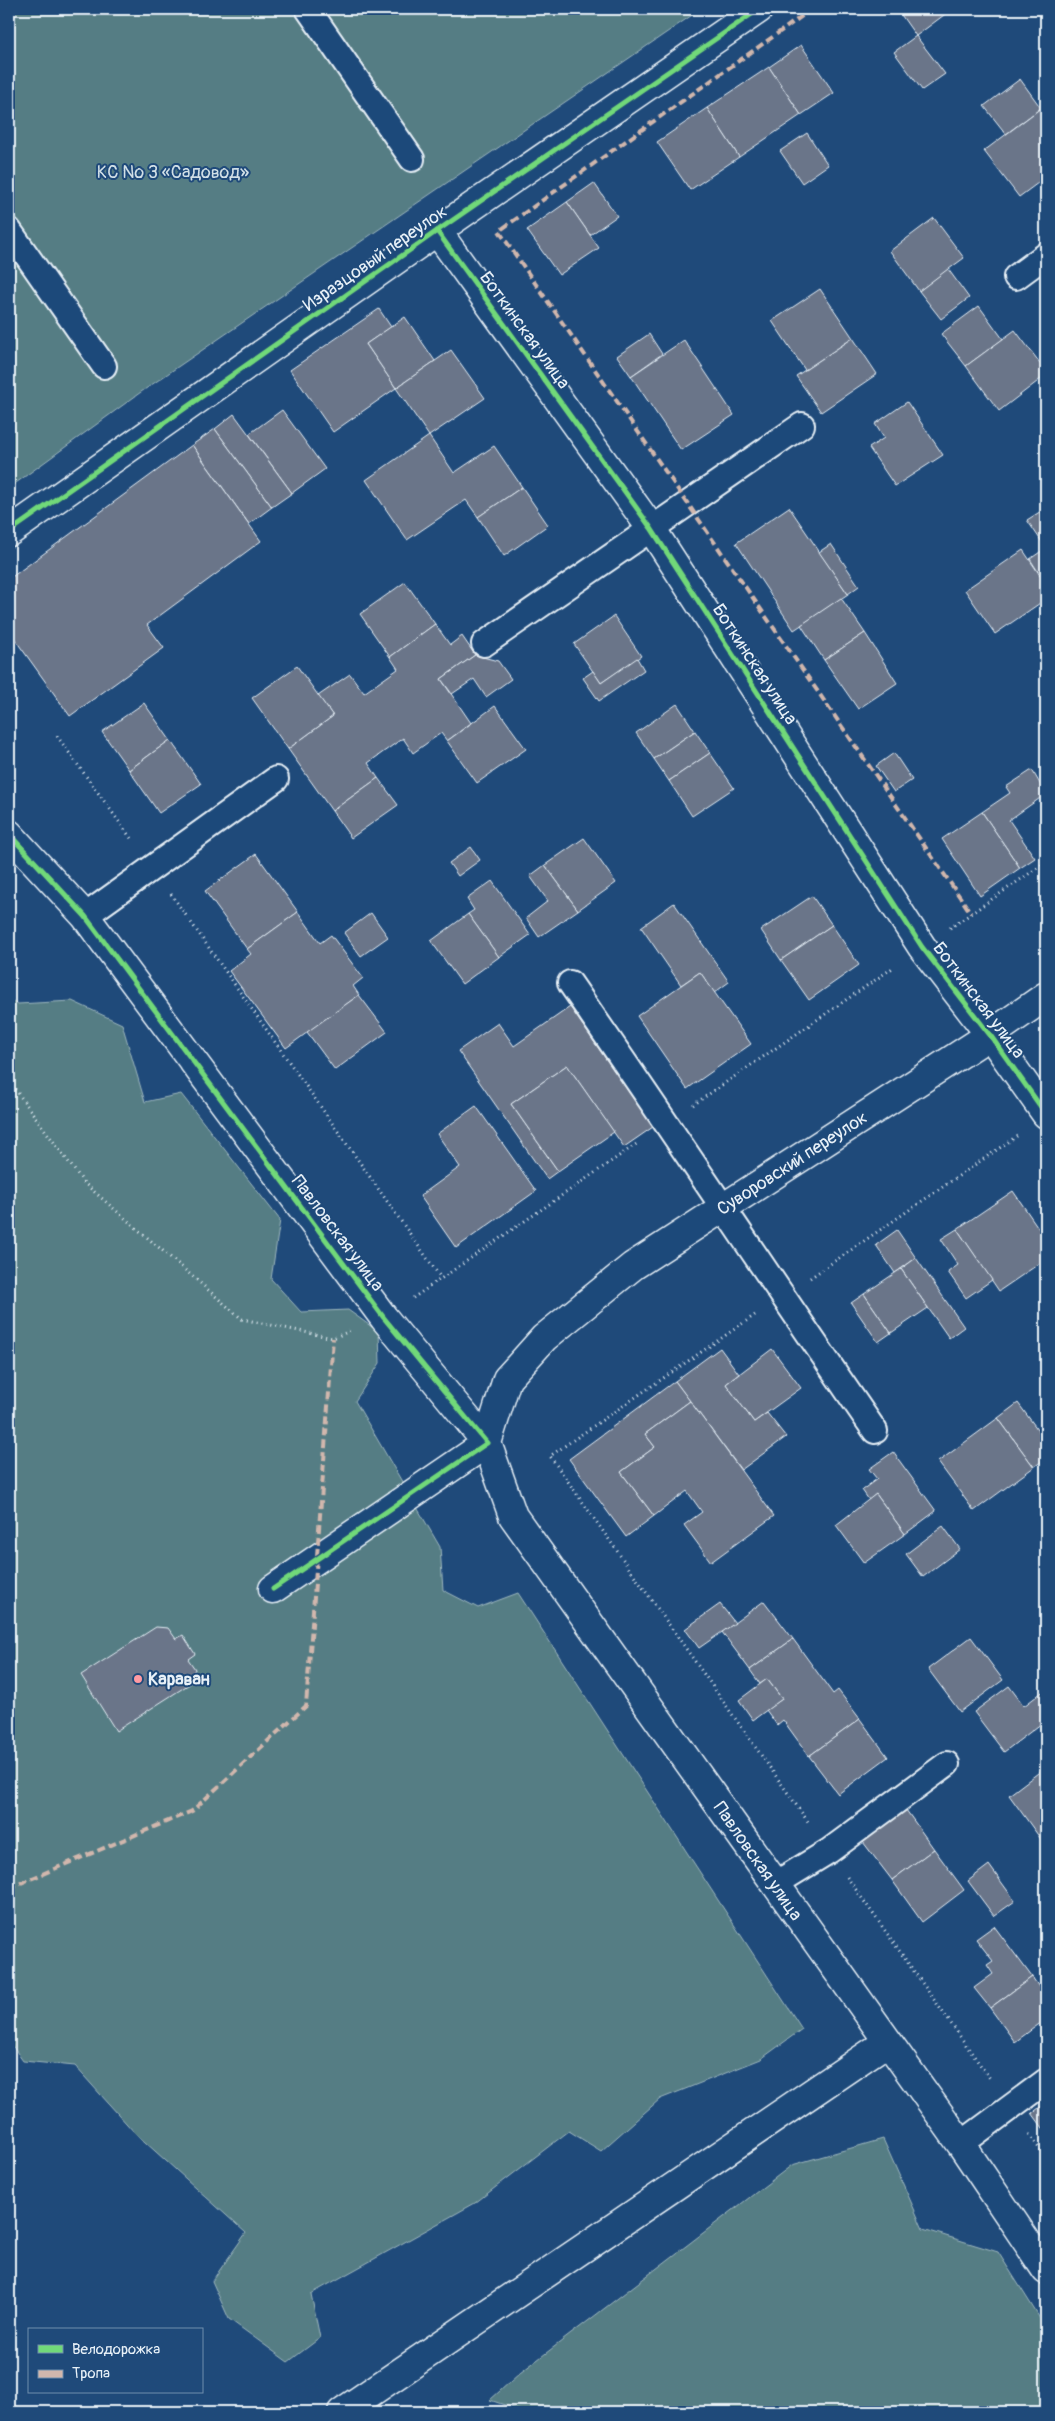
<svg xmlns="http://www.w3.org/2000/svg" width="1055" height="2421" viewBox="0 0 1055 2421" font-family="Pangolin,sans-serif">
  <rect width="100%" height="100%" fill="#1f4a7a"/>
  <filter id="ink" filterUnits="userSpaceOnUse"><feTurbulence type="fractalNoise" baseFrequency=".02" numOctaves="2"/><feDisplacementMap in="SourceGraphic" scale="10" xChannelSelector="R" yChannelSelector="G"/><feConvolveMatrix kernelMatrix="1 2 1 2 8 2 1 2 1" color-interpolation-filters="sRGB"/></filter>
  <g filter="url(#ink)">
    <!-- green -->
    <g fill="#557d84" stroke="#9eb7be">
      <path d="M 9,9 L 701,9 L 141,392 L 9,488 Z"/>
      <path d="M 9,999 L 18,1004 L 72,1001 L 122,1024 L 145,1102 L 181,1094 L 280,1220 L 271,1279 L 301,1312 L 348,1310 L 379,1332 L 380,1363 L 355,1401 L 440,1547 L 443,1590 L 478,1608 L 518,1593 L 802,2029 L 761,2059 L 660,2099 L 601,2151 L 569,2131 L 475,2203 L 311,2294 L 320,2338 L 288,2362 L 229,2319 L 212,2281 L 246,2233 L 135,2133 L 75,2066 L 23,2061 L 9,2041 Z"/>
      <path d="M 883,2139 L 923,2229 L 998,2252 L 1046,2328 L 1046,2412 L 525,2412 L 490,2400 L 520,2373 L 792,2165 Z"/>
    </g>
    <!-- building -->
    <g fill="#6a7589" stroke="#e8f1f8">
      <path d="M 897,9 L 952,9 L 916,36 Z"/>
      <path d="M 916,36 L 945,74 L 922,90 L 894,52 Z"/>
      <path d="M 801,45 L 834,93 L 801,115 L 769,67 Z"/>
      <path d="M 769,67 L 801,115 L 739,157 L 707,108 Z"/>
      <path d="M 1020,79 L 1041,108 L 1006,134 L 984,106 Z"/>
      <path d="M 707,108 L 739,157 L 690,190 L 657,142 Z"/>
      <path d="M 1041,108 L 1046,114 L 1046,177 L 1019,197 L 984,151 Z"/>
      <path d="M 807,133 L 828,165 L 802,183 L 780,151 Z"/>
      <path d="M 594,183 L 617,216 L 590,235 L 567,202 Z"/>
      <path d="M 567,202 L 599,248 L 559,275 L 527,230 Z"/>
      <path d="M 934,218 L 964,258 L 919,291 L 890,251 Z"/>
      <path d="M 948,269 L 969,298 L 941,319 L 919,291 Z"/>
      <path d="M 820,289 L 853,338 L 805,370 L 772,321 Z"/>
      <path d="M 979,306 L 1003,339 L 966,366 L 941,334 Z"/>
      <path d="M 379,309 L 391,327 L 366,344 L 396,388 L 333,432 L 290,370 Z"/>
      <path d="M 405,317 L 435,361 L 396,388 L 366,344 Z"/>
      <path d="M 1015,330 L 1046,371 L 1046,375 L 999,411 L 966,366 Z"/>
      <path d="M 649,334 L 662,354 L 631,376 L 617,356 Z"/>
      <path d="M 853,338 L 877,374 L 821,412 L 796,376 Z"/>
      <path d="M 684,340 L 734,415 L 681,450 L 631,376 Z"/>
      <path d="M 451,350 L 485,398 L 429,436 L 396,388 Z"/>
      <path d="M 907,402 L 943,455 L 895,486 L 869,448 L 884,438 L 875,424 Z"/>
      <path d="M 282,410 L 325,469 L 292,493 L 249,434 Z"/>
      <path d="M 234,414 L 292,493 L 272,507 L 215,429 Z"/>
      <path d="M 215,429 L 272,507 L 249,524 L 192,445 Z"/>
      <path d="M 429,436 L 454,473 L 494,446 L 522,487 L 478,517 L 466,500 L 407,540 L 366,480 Z"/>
      <path d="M 192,445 L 261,541 L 147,625 L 164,648 L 70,716 L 9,631 L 9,579 Z"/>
      <path d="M 522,487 L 548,525 L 504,556 L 478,517 Z"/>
      <path d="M 789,507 L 848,594 L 794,630 L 736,543 Z"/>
      <path d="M 1046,508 L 1046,548 L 1027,520 Z"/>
      <path d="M 831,544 L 859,586 L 848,594 L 819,552 Z"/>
      <path d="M 1046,548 L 1046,584 L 1030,559 Z"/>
      <path d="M 1023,550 L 1046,584 L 1046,599 L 995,634 L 965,590 Z"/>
      <path d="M 405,582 L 435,624 L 390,657 L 360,614 Z"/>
      <path d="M 841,598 L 865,633 L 824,660 L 801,625 Z"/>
      <path d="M 614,616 L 641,656 L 601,683 L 574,644 Z"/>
      <path d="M 435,624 L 450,645 L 462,636 L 475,655 L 441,679 L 471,723 L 447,741 L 441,733 L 413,753 L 403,738 L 368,763 L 378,778 L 332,811 L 288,749 L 333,716 L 318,696 L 350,674 L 364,693 L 398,669 L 390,657 Z"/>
      <path d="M 865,633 L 897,683 L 858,709 L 824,660 Z"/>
      <path d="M 475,655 L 498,661 L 511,679 L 486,697 L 474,679 L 452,694 L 441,679 Z"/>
      <path d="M 637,658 L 644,670 L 599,701 L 583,678 L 593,671 L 601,683 Z"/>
      <path d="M 297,666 L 333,716 L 288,749 L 252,698 Z"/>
      <path d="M 144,703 L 170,740 L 129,770 L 102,732 Z"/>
      <path d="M 677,704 L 695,731 L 654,759 L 636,733 Z"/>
      <path d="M 495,706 L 526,749 L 477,783 L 447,741 Z"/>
      <path d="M 695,731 L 710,753 L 669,781 L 654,759 Z"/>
      <path d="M 170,740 L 201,784 L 159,813 L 129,770 Z"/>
      <path d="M 710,753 L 734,788 L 692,816 L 669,781 Z"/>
      <path d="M 894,753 L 912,780 L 894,792 L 876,766 Z"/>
      <path d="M 1032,770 L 1046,794 L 1009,820 L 1035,858 L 1020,868 L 982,812 L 1010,793 L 1006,787 Z"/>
      <path d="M 378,778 L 398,805 L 351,838 L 332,811 Z"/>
      <path d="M 982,812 L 1020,868 L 980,896 L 942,839 Z"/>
      <path d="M 584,838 L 616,883 L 578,910 L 545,865 Z"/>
      <path d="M 471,847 L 480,860 L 458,876 L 449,863 Z"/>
      <path d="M 256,854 L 298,912 L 247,949 L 205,891 Z"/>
      <path d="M 545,865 L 578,910 L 539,937 L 526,918 L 548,901 L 530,876 Z"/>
      <path d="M 492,881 L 530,935 L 499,957 L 468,914 L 474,910 L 467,899 Z"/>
      <path d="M 812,896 L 832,925 L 781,960 L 761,930 Z"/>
      <path d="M 674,903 L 729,982 L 714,993 L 700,972 L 681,985 L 641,927 Z"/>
      <path d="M 298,912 L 320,943 L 331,935 L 363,978 L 353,986 L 359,995 L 286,1048 L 229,971 L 251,954 L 247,949 Z"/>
      <path d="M 371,913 L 388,937 L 361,956 L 344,933 Z"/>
      <path d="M 468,914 L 499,957 L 462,984 L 431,941 Z"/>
      <path d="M 832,925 L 859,965 L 809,1000 L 781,960 Z"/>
      <path d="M 700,972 L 751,1044 L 687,1089 L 637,1016 Z"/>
      <path d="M 359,995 L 387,1032 L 335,1070 L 307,1032 Z"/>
      <path d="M 570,1007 L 653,1127 L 624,1147 L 567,1065 L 511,1104 L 558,1171 L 547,1179 L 458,1051 L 498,1023 L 514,1046 Z"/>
      <path d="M 567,1065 L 614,1132 L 558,1171 L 511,1104 Z"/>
      <path d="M 476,1106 L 536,1191 L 456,1248 L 420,1196 L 460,1167 L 437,1134 Z"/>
      <path d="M 1013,1191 L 1046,1239 L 1046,1259 L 999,1291 L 957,1229 Z"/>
      <path d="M 957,1229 L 992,1280 L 966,1298 L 948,1272 L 958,1265 L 941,1239 Z"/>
      <path d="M 897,1230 L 916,1258 L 895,1273 L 876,1245 Z"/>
      <path d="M 916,1258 L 964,1327 L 949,1338 L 901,1269 Z"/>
      <path d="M 901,1269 L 928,1308 L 891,1333 L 864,1294 Z"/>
      <path d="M 864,1294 L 891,1333 L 878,1342 L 851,1303 Z"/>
      <path d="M 720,1348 L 739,1374 L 726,1384 L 754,1422 L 767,1413 L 786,1437 L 741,1470 L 675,1381 Z"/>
      <path d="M 772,1349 L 801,1388 L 754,1422 L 726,1384 Z"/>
      <path d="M 675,1381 L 690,1401 L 645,1434 L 655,1447 L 621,1472 L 654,1516 L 626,1537 L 569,1459 Z"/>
      <path d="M 690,1401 L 774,1516 L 711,1562 L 684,1525 L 702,1512 L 687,1491 L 654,1516 L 621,1472 L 655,1447 L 645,1434 Z"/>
      <path d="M 1018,1403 L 1046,1441 L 1046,1458 L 1034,1467 L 998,1418 Z"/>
      <path d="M 998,1418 L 1034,1467 L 974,1511 L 938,1462 Z"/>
      <path d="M 893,1452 L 936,1511 L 905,1534 L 876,1494 L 869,1500 L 862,1490 L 877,1479 L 869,1469 Z"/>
      <path d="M 876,1494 L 905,1534 L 864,1563 L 836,1525 Z"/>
      <path d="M 943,1526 L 960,1549 L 923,1577 L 906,1554 Z"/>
      <path d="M 764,1601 L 793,1639 L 750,1670 L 722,1632 Z"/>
      <path d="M 720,1604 L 735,1623 L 699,1648 L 685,1629 Z"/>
      <path d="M 156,1627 L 168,1628 L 176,1639 L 183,1635 L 195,1654 L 188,1659 L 195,1669 L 191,1683 L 116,1731 L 81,1675 Z"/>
      <path d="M 971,1637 L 1003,1680 L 960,1712 L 928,1669 Z"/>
      <path d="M 793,1639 L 833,1694 L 838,1690 L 860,1719 L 809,1756 L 783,1720 L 777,1725 L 766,1710 L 782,1699 L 767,1679 L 760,1684 L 750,1670 Z"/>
      <path d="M 767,1679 L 782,1699 L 753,1720 L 739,1700 Z"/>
      <path d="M 1009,1686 L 1024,1706 L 1046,1689 L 1046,1720 L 1004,1752 L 974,1712 Z"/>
      <path d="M 860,1719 L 888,1757 L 838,1794 L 809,1756 Z"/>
      <path d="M 1046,1767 L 1046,1840 L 1043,1842 L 1009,1795 Z"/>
      <path d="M 906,1810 L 934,1849 L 892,1880 L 863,1842 Z"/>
      <path d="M 934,1849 L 964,1890 L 922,1922 L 892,1880 Z"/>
      <path d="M 989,1865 L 1015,1901 L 994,1916 L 968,1881 Z"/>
      <path d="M 994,1926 L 1032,1977 L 990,2008 L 974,1988 L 993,1974 L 987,1965 L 993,1961 L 976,1939 Z"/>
      <path d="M 1032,1977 L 1046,1997 L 1046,2019 L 1015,2042 L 990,2008 Z"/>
      <path d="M 1046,2103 L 1046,2132 L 1032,2113 Z"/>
    </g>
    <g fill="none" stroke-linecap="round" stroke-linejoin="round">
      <!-- lane casing -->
      <g stroke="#e8f1f8" stroke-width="28">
        <g id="lane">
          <path d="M 308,9 L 412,159"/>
          <path d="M 9,230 L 104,366"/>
          <path d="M 1016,277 L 1046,255"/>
          <path d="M 484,644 L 802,425"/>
          <path d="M 85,916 L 276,779"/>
          <path d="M 570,983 C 673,1131 772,1282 875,1431"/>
          <path d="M 775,1884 L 829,1851 L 947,1764"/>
          <path d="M 961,2144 L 1046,2081"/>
        </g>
      </g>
      <!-- street casing -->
      <g stroke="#e8f1f8" stroke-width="31">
        <g id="street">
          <path d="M 437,231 L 651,528 L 922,947 L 990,1035 L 1046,1114"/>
          <path d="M 9,532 L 437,231 L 759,9"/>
          <path d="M 9,834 L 85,916 L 384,1318 L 487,1443 L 273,1589"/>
          <path d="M 342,2412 L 887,2042"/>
        </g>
      </g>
      <!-- primary casing -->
      <g stroke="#e8f1f8" stroke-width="31">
        <path id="primary" d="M 1046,996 L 990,1035 L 633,1266 L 544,1338 L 507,1379 L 487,1443 L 513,1516 L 961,2144 L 1046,2270"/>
      </g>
      <!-- path -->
      <g stroke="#e8f1f8" stroke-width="3" stroke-dasharray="1 4" stroke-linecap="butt">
        <path d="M 57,736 L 133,841"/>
        <path d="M 171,894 L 441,1278"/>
        <path d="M 950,928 L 1046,862"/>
        <path d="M 9,1081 L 84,1183 L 242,1319 L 333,1338 L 350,1331"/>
        <path d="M 693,1105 L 894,967"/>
        <path d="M 810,1278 L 1017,1136"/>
        <path d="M 413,1298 L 638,1143"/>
        <path d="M 755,1315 L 550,1456 L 809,1823"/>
        <path d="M 847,1877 L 991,2080"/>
        <path d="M 1029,2134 L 1046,2158"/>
      </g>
      <!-- lane -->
      <use href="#lane" stroke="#1f4a7a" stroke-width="24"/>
      <!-- street -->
      <use href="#street" stroke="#1f4a7a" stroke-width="28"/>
      <!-- primary -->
      <use href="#primary" stroke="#1f4a7a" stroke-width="28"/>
      <!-- quiet -->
      <g stroke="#d1b7ad" stroke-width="4" stroke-dasharray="8 4" stroke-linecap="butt">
        <path d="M 812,9 L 499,231 L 971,913"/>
        <path d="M 9,1888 L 192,1811 L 306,1706 L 333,1338"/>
      </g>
      <!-- cycleway casing -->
      <g stroke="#1f4a7a" stroke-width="8">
        <g id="cycleway">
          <path d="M 437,231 L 651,528 L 922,947 L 990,1035 L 1046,1114"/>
          <path d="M 9,532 L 437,231 L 759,9"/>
          <path d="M 9,834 L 85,916 L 384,1318 L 487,1443 L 273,1589"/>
        </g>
      </g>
      <!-- cycleway -->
      <use href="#cycleway" stroke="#71d979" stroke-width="5"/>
    </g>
  </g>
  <!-- markers -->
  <circle fill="#ff9aa2" stroke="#1f4a7a" stroke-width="2" cx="138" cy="1679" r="5"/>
  <g text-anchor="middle" stroke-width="4" stroke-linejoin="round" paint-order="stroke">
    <!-- park labels -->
    <g font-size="18" fill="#d2e0e7" stroke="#1f4a7a">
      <text x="173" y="178">КС № 3 «Садовод»</text>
    </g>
    <!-- street labels -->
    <g font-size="18" fill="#e8f1f8" stroke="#1f4a7a">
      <text transform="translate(375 258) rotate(-35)" y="6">Изразцовый переулок</text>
      <text transform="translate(525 330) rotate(54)" y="6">Боткинская улица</text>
      <text transform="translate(755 664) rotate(57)" y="6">Боткинская улица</text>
      <text transform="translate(979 1000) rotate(53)" y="6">Боткинская улица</text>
      <text transform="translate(792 1163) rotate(-33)" y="6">Суворовский переулок</text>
      <text transform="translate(338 1233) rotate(53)" y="6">Павловская улица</text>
      <text transform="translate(758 1861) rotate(55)" y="6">Павловская улица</text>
    </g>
    <!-- poi labels -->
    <g font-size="18" font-weight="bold" fill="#e8f1f8" stroke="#1f4a7a" text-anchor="start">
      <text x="148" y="1685">Караван</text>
    </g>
  </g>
  <!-- margin -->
  <rect width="1055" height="2421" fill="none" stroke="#1f4a7a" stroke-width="30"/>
  <rect x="15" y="15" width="1025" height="2391" fill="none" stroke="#e8f1f8" stroke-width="2" filter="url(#ink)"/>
  <!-- legend -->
  <rect x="28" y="2328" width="175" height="65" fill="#1f4a7a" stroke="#6f8dac"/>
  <rect x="38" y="2345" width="25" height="8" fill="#71d979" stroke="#6f8dac"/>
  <text x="72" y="2354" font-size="15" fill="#e8f1f8">Велодорожка</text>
  <rect x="38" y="2370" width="25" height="8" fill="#d1b7ad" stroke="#6f8dac"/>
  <text x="72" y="2378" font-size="15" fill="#e8f1f8">Тропа</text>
</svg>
